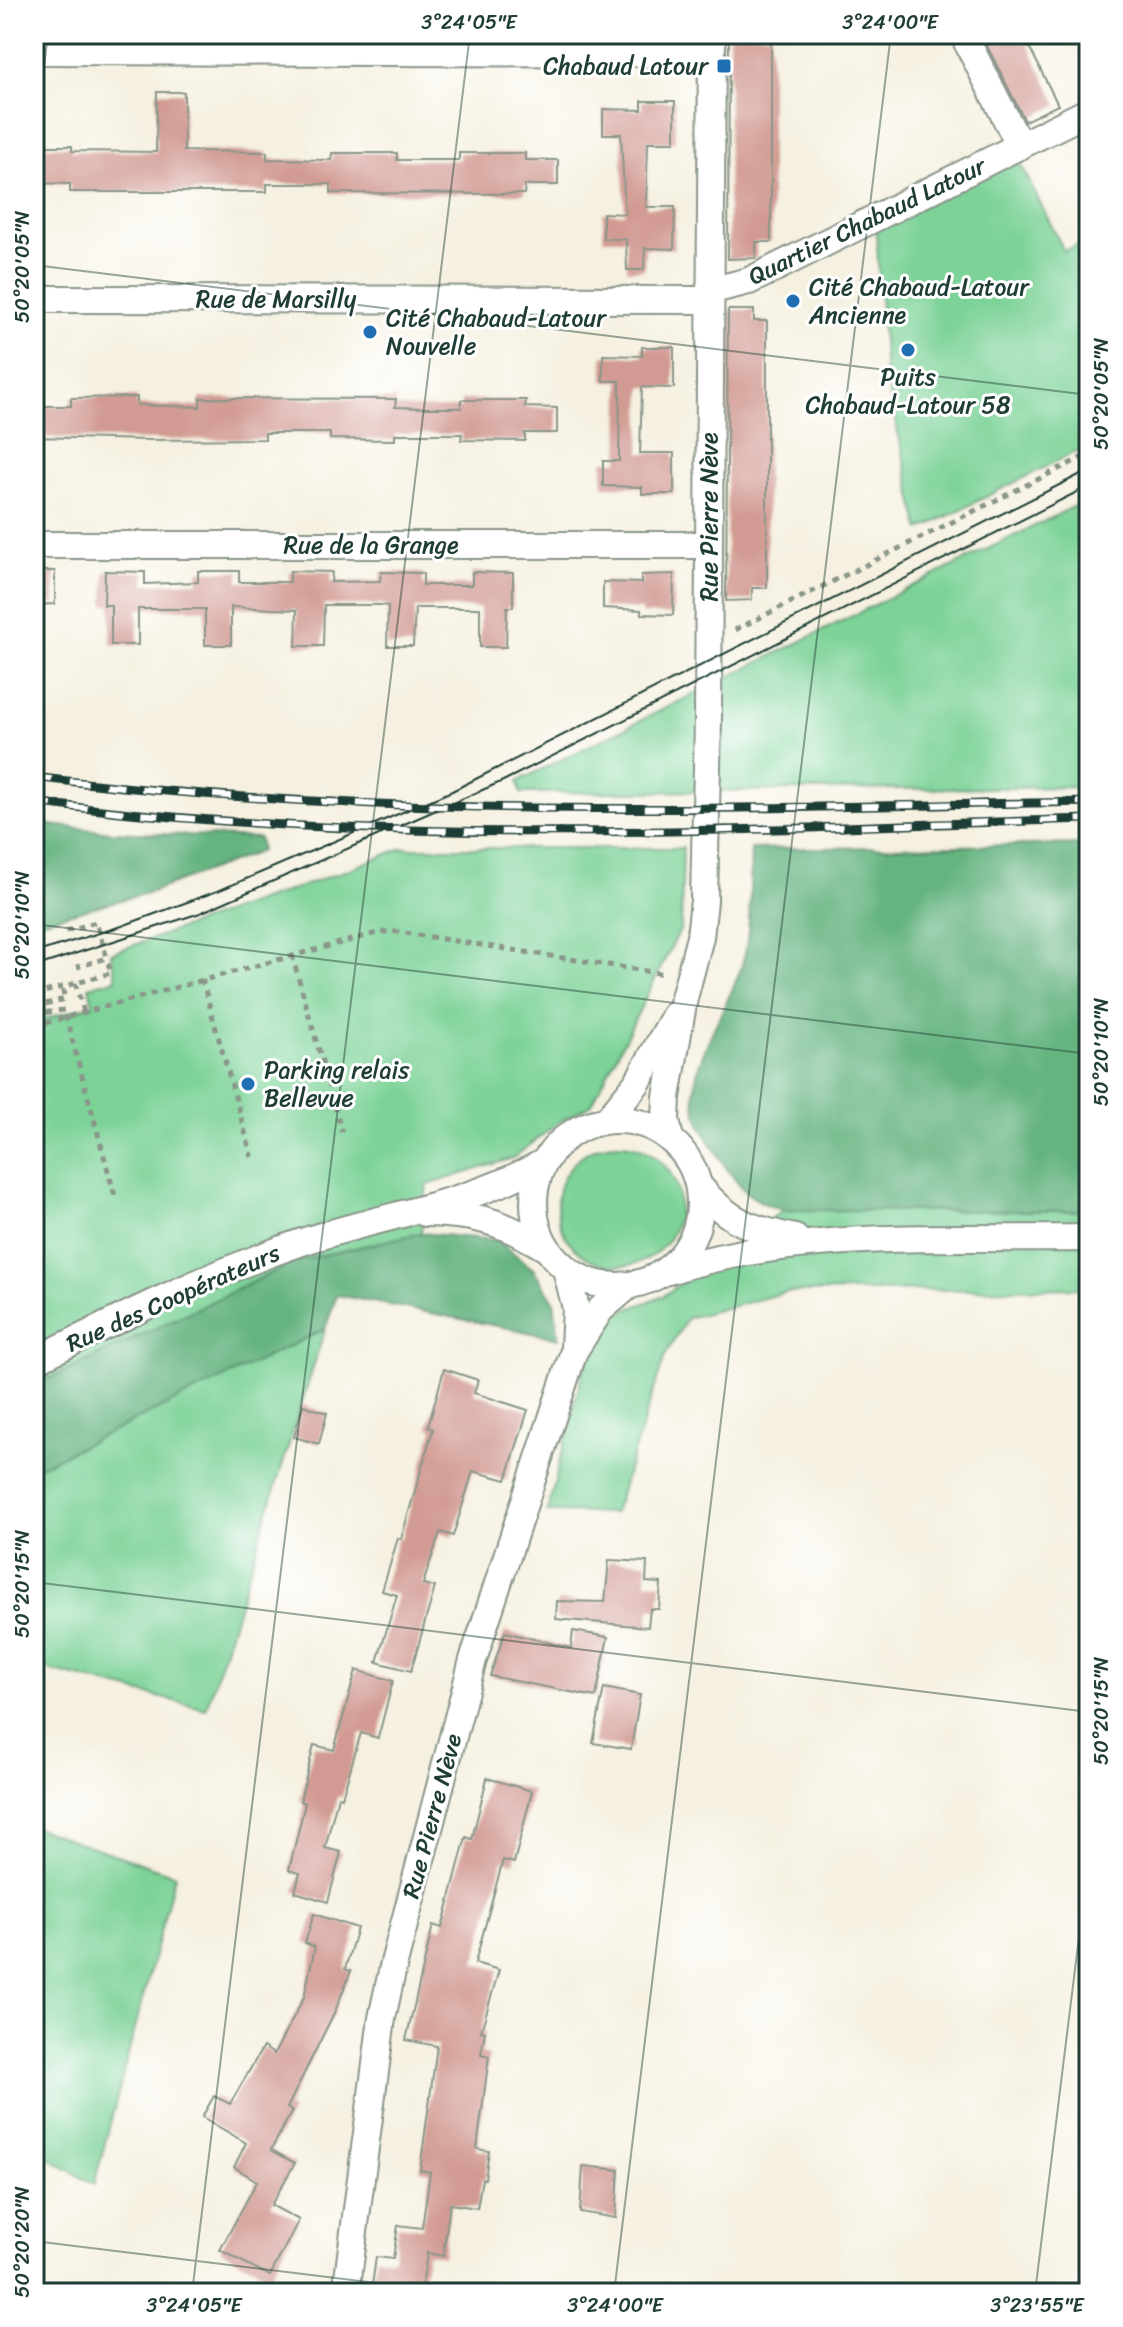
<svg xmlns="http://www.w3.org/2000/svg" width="1123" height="2327" viewBox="0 0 1123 2327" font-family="Sriracha,sans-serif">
  <rect width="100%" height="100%" fill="#fff"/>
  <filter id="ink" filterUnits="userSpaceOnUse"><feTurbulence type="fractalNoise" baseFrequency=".0125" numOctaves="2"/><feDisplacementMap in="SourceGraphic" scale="16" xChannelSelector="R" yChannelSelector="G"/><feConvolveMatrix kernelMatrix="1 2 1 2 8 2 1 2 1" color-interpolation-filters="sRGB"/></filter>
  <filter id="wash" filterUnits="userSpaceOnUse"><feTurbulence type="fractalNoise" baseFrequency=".006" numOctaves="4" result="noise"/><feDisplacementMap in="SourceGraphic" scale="32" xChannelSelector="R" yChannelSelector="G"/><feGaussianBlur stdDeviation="1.8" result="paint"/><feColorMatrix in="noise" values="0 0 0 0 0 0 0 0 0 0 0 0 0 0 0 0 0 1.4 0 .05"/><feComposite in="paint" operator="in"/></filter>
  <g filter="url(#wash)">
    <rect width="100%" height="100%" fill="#f5f0df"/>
    <!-- green -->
    <g fill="#7cd297" stroke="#4e8866" stroke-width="2">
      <path d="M 1017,157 L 1064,251 L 1089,240 L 1089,445 L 920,530 L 885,374 L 876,229 Z"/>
      <path d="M 1089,499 L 1089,787 L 521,793 L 518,781 Z"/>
      <path d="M 402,848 L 683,848 L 681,928 L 592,1104 L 559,1122 L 513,1158 L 427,1185 L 421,1233 L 297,1261 L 34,1386 L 34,1022 L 93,1005 L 89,987 L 116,979 L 111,953 L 342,872 Z"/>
      <circle cx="618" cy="1205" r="61"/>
      <path d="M 783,1210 L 1089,1211 L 1089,1288 L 787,1292 L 687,1318 L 665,1356 L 614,1513 L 547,1512 L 584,1367 L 610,1316 L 663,1296 Z"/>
      <path d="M 325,1329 L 206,1709 L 34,1666 L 34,1469 Z"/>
      <path d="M 34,1827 L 175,1875 L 94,2185 L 34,2149 Z"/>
    </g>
    <!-- forest -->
    <g fill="#65b480" stroke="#42785a" stroke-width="2">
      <path d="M 34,823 L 111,832 L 259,838 L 261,851 L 151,892 L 34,923 Z"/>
      <path d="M 1089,844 L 1089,1211 L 783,1210 C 747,1200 740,1188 720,1158 C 712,1144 702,1131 697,1115 C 682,1062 735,1004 745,953 C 751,920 750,883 751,849 Z"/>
      <path d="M 421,1233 L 497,1240 L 534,1270 L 554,1301 L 559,1338 L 337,1295 L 325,1329 L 34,1469 L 34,1386 L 297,1261 Z"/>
    </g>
    <g id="blocks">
      <!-- building -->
      <g fill="#d19a92">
        <path d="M 729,34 L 771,34 L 771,242 L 756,242 L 756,258 L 728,259 Z"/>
        <path d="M 981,34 L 1023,34 L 1058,105 L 1025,121 Z"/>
        <path d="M 157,92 L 184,92 L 184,151 L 267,152 L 267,159 L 331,160 L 332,153 L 397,153 L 397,160 L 459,160 L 459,153 L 525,153 L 525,160 L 558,160 L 558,185 L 525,185 L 524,194 L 331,193 L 331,184 L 267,184 L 267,192 L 70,192 L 70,184 L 34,183 L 34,158 L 39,158 L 39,146 L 72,146 L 72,151 L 156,152 Z"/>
        <path d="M 642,101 L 675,101 L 675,142 L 648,142 L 646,207 L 675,207 L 674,249 L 645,248 L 644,270 L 627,270 L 626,239 L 603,239 L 603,213 L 625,214 L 621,134 L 603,134 L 603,109 L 642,110 Z"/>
        <path d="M 728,310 L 754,310 L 754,321 L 767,321 L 767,588 L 752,588 L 752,600 L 726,601 Z"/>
        <path d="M 642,347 L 674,347 L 674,388 L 642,387 L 640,453 L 674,453 L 674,494 L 642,494 L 642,487 L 603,486 L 603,461 L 619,461 L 620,381 L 603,381 L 603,355 L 642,356 Z"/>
        <path d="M 137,397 L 137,405 L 200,407 L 200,398 L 396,399 L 395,407 L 427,408 L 461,408 L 461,400 L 526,400 L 525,407 L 557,408 L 557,433 L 525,433 L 525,441 L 461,440 L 462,434 L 395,434 L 395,440 L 330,439 L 330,433 L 265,433 L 265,439 L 148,440 L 34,437 L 34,406 L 71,406 L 71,398 Z"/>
        <path d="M 34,571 L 55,571 L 55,604 L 34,605 Z"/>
        <path d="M 105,571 L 145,572 L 145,584 L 198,582 L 198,571 L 239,571 L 239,582 L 290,582 L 290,571 L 332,572 L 331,582 L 380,581 L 381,572 L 423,573 L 423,585 L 472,585 L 472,572 L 513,573 L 513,607 L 507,607 L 506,647 L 480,647 L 480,608 L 415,608 L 413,646 L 387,646 L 388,606 L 380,605 L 324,605 L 323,646 L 296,646 L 297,610 L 231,607 L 231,645 L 205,645 L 205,609 L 138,609 L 138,645 L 111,645 L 111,605 L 104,605 Z"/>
        <path d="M 674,574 L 673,615 L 641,614 L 641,610 L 603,608 L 603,582 L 641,583 L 641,575 Z"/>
        <path d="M 444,1369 L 478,1380 L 474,1393 L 528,1410 L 506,1480 L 473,1471 L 453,1536 L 440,1532 L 423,1584 L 435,1587 L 411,1671 L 377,1662 L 397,1595 L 382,1591 L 398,1538 L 401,1539 L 433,1429 L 428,1427 Z"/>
        <path d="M 303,1405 L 327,1413 L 319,1444 L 294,1437 Z"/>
        <path d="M 609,1560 L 647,1562 L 646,1582 L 661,1583 L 659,1609 L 650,1609 L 648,1627 L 556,1619 L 557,1601 L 605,1602 Z"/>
        <path d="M 573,1631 L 608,1637 L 596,1697 L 490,1676 L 505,1632 L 571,1648 Z"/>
        <path d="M 356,1670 L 393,1681 L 378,1738 L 361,1733 L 342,1797 L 338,1796 L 325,1848 L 341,1852 L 328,1902 L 295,1892 L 300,1873 L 289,1870 L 305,1803 L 300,1801 L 314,1745 L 334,1750 Z"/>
        <path d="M 604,1688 L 640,1695 L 631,1749 L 593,1743 Z"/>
        <path d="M 487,1778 L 532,1791 L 514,1863 L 503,1860 L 475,1963 L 499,1970 L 481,2031 L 485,2032 L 481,2054 L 489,2056 L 477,2149 L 489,2151 L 485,2179 L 482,2179 L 477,2208 L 450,2204 L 443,2256 L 427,2253 L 421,2293 L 371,2293 L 376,2257 L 393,2259 L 398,2225 L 422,2228 L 430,2172 L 420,2170 L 437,2046 L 406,2040 L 433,1925 L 442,1928 L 466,1837 L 472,1839 Z"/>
        <path d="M 314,1914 L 357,1928 L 345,1969 L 351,1971 L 335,2011 L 287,2108 L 292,2111 L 271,2150 L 295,2163 L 271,2205 L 299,2220 L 270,2276 L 220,2250 L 257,2181 L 234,2167 L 246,2143 L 202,2117 L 214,2096 L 230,2104 L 263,2047 L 274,2054 L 304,1997 L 315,1947 L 305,1943 Z"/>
        <path d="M 583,2166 L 619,2170 L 616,2218 L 580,2212 Z"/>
      </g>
    </g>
  </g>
  <g filter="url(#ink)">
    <use href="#blocks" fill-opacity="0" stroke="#8a968a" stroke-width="2"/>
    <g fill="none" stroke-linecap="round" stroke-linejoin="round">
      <!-- minor casing -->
      <g stroke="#8a968a" stroke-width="30">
        <g id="minor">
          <path d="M 963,34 L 1020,146"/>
          <path d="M 34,51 L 711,53"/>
          <path d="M 710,287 L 721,288 L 749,281 L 1089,111"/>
          <path d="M 34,299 L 710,300"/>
          <path d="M 34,545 L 709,545"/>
          <circle cx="617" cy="1203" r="83"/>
          <path d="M 607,1120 L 637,1083 L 675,1015"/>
          <path d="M 670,1139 L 666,1120 L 667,1097 L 684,998 L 700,937 L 704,901 L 708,721 L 712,34"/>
          <path d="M 699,1186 C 728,1222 751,1229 795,1238"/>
          <path d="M 425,1213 C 477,1214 502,1222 546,1248"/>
          <path d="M 566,1269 L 576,1308 L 574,1347"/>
          <path d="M 668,1271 C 802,1229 949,1240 1089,1238"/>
          <path d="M 34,1361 C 122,1317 209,1274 302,1242 C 382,1215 470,1205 544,1162"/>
          <path d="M 346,2293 L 382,2018 L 393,1967 L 473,1660 L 574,1351 L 601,1309 L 628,1286"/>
        </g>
      </g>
      <!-- path -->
      <g stroke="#8a968a" stroke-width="5" stroke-dasharray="6 6" stroke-linecap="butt">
        <path d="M 735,630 L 1089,454"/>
        <path d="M 66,931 L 96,922 L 107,958 L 77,967"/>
        <path d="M 292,955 L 342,1132"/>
        <path d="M 202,979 L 252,1157"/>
        <path d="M 75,983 L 84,1012"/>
        <path d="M 34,995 L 111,973 L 107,959"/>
        <path d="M 34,1007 L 65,999 L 62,987"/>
        <path d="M 34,1014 L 64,1010 L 115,1196"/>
        <path d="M 34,1026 L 377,933 L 392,931 L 665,974"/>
      </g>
      <!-- minor -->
      <use href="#minor" stroke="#fff" stroke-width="26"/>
      <!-- tram -->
      <g stroke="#1f3d34" stroke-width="2">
        <path d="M 34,953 L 122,926 L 220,890 L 452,791 L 1089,470"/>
        <path d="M 34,967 L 200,913 L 503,781 L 1089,486"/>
      </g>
      <!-- rail casing -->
      <g stroke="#1f3d34" stroke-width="9">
        <g id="rail">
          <path d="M 34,777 C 384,821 737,808 1089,802"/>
          <path d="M 34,802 C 384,848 737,830 1089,819"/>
        </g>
      </g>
      <!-- rail -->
      <use href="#rail" stroke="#fff" stroke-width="6" stroke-dasharray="18" stroke-linecap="butt"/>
    </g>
  </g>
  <!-- ticks -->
  <path fill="none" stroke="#1f3d34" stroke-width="2" stroke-opacity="0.45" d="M 34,151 L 48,34M 34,265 L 1089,395M 34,924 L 1089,1054M 34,1582 L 1089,1712M 34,2241 L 458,2293M 192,2293 L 470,34M 614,2293 L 891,34M 1035,2293 L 1089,1856"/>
  <!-- markers -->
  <g fill="#1f6fb2" stroke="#fff" stroke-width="3">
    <rect x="716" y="58" width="16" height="16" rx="4"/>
    <circle cx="793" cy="301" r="8"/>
    <circle cx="370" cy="332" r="8"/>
    <circle cx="908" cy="350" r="8"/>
    <circle cx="248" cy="1084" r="8"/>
  </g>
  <g text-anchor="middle" stroke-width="6" stroke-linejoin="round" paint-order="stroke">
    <!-- poi labels -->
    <g font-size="24" fill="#1f3d34" stroke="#fff" text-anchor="start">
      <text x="708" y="74" text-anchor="end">Chabaud Latour</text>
      <text x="809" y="295">Cité Chabaud-Latour<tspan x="809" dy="28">Ancienne</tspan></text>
      <text x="386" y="326">Cité Chabaud-Latour<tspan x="386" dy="28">Nouvelle</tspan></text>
      <text x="908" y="385" text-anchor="middle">Puits<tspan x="908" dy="28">Chabaud-Latour 58</tspan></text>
      <text x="264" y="1078">Parking relais<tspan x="264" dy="28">Bellevue</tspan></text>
    </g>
    <!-- street labels -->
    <g font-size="24" fill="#1f3d34" stroke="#fff">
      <text transform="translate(867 221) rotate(-26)" y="8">Quartier Chabaud Latour</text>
      <text x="276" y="307">Rue de Marsilly</text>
      <text transform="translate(709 517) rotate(-90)" y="8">Rue Pierre Nève</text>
      <text x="371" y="553">Rue de la Grange</text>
      <text transform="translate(173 1298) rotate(-24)" y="8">Rue des Coopérateurs</text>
      <text transform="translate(432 1816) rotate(-75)" y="8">Rue Pierre Nève</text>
    </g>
  </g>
  <!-- margin -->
  <rect width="1123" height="2327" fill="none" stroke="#fff" stroke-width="88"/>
  <rect x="44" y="44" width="1035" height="2239" fill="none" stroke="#1f3d34" stroke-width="3"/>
  <g font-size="20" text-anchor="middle" fill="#1f3d34">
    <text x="469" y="29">3°24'05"E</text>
    <text x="890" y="29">3°24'00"E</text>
    <text transform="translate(22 267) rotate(-90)" y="7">50°20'05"N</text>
    <text transform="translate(1101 394) rotate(-90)" y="7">50°20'05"N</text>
    <text transform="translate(22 925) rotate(-90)" y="7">50°20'10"N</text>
    <text transform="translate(1101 1052) rotate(-90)" y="7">50°20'10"N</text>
    <text transform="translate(22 1584) rotate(-90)" y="7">50°20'15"N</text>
    <text transform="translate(1101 1711) rotate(-90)" y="7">50°20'15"N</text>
    <text transform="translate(22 2242) rotate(-90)" y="7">50°20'20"N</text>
    <text x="194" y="2312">3°24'05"E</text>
    <text x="615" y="2312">3°24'00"E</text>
    <text x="1037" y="2312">3°23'55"E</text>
  </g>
</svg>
